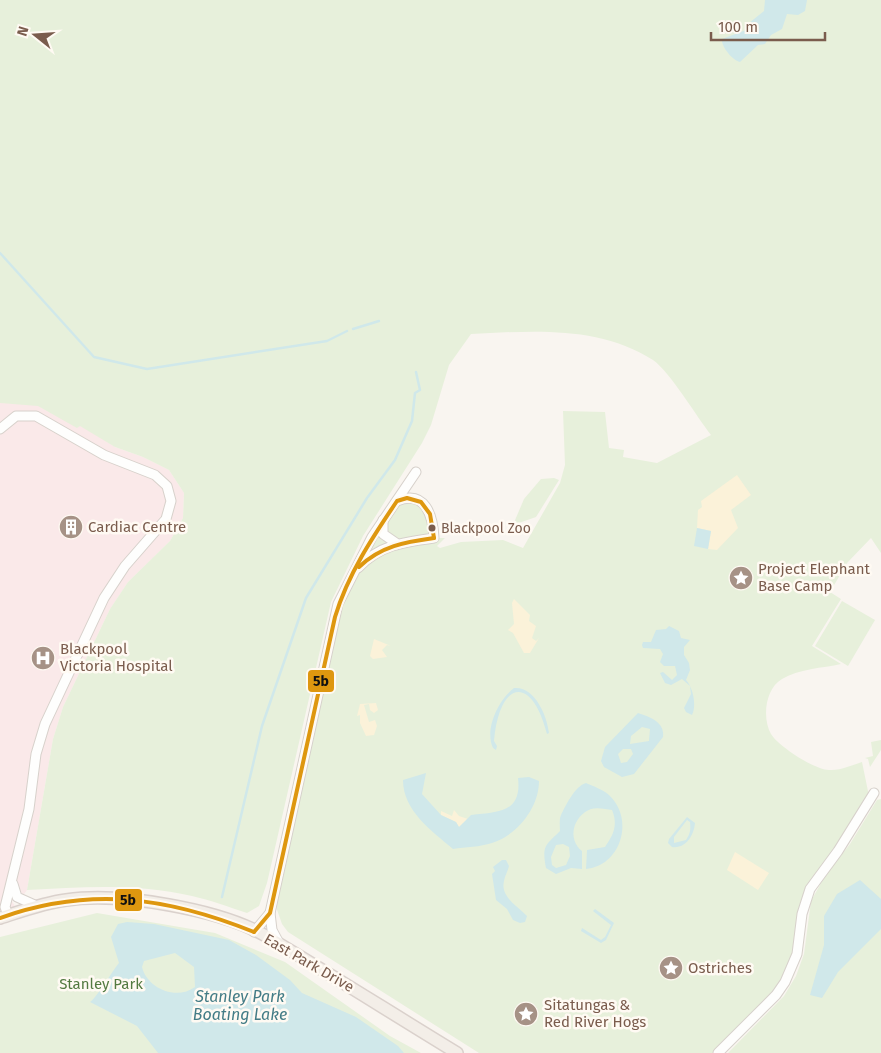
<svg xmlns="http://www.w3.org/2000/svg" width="881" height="1053" viewBox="0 0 881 1053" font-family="'Fira Sans',sans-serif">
  <rect width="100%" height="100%" fill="#f9f5f0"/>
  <!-- medical -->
  <path fill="#fae9e9" d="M 0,369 L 115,447 L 143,457 L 169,470 L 184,493 L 183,518 L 170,541 L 128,582 L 110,609 L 63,707 L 53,739 L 27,890 L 22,897 L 19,895 L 12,901 L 18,912 L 0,918 Z"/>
  <!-- green -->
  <g fill="#e7f0db">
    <path d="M 0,0 L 881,0 L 881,553 L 871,538 L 847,563 L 830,592 L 841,599 L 812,646 L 841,664 C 823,668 798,669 782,679 C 765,689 762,718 771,734 C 778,746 815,770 829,770 C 840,771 852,765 862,762 L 869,796 L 810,889 L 799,940 L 785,982 L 718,1053 L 479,1053 L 288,932 L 282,924 L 275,904 L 338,604 L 356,565 L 402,498 L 428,508 L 434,538 L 445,538 L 437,546 L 440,548 L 461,542 L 503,540 L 523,548 L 560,483 L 565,465 L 563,411 L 605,412 L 609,448 L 624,450 L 623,457 L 657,463 L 711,435 C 697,417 670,372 653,360 C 599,325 532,331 471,334 L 449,365 L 431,425 L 422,443 L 363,536 L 331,602 L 267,883 L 259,906 L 247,913 C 229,907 210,900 192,896 C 137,883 83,887 27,890 L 53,739 L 63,707 L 110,609 L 128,582 L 170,541 L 183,518 L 184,493 L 169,470 L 143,457 L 115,447 L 80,426 L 77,428 L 38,406 L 0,403 Z"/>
    <path d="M 554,478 L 559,480 L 536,517 L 513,525 L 524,499 L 541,479 Z"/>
    <path d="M 842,601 L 875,620 L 848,666 L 815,646 Z"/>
    <path d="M 881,740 L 881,750 L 870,767 L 868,759 L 865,758 L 873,756 L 871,742 Z"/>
    <path d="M 881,799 L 881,1053 L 728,1053 L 784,996 L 796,976 L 804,954 L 811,901 L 825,876 L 850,844 L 877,800 Z"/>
    <path d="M 97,913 L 215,933 L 285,962 L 390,1036 L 421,1053 L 0,1053 L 0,937 Z"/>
  </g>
  <!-- sand -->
  <g fill="#fbf2d9">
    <path d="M 737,475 L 751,495 L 731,510 L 738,528 L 717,550 L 708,549 L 711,531 L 697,528 L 698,510 L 702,507 L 701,501 Z"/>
    <path d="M 514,599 L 530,615 L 529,621 L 536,626 L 532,638 L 536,641 L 539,638 L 530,653 L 524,653 L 513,633 L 508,630 L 514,624 L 512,603 Z"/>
    <path d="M 374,639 L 391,646 L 387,645 L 382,650 L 387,657 L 373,659 L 370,656 Z"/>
    <path d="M 376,703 L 378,710 L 374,713 L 370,710 L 369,704 L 364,705 L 369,722 L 375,720 L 377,726 L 374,735 L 366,736 L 360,723 L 360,715 L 357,716 L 360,704 Z"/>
    <path d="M 454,810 L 459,816 L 468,819 L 459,827 L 456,822 L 441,815 L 441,811 L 452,816 Z"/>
    <path d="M 735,852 L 769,873 L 758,890 L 727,870 Z"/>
  </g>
  <!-- water -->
  <g fill="#d0e8ea" fill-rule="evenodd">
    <path d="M 765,0 L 807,0 L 805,11 L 798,15 L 787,14 L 782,29 L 771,35 L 765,44 L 758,45 L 740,62 C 732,60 721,46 722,39 L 746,30 L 749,23 L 764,11 Z"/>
    <path d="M 697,528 L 711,531 L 708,549 L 694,546 Z"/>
    <path d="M 669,626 L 679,631 L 681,638 L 690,640 L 684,647 L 684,655 L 689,663 L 690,670 L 686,680 C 693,687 697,706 692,715 L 686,712 L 684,708 L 691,694 L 690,686 L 682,679 L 671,685 L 665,683 L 660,673 L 663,672 L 672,680 L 677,675 L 675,666 L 664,666 L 660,662 L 663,654 L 660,649 L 643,648 L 642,645 L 643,642 L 651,642 L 656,630 L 666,629 Z"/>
    <path d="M 514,688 C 535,686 547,716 549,733 L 547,734 C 531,672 499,682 494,741 L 497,746 L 496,750 L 493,748 C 484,729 499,699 514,688 Z"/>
    <path d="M 638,713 C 650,717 665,722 663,737 L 634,774 L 622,777 L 604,767 L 601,761 L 605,747 ZM 642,727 L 650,729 L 649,741 L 630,744 L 631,736 ZM 623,749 L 631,749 L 633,754 L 627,762 L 621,763 L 618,754 Z"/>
    <path d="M 426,773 L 422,794 L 441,815 L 456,822 L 459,827 L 471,815 C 498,812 522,813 518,778 L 529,777 L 539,781 C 539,808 517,835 492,843 C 480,847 466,847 453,849 C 432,831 403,811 403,780 Z"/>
    <path d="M 586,783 C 593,786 604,790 610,796 C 635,821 620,866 586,869 L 587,850 L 605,847 C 614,834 618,825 612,810 C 606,809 597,807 591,809 C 573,816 567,839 582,851 L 582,869 L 571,868 L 556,874 L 546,868 C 542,845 545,846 560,831 C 560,826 559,819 561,815 C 566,805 575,786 586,783 ZM 563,844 L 569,847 L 570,856 L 566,865 L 556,868 L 552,865 L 551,857 L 556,845 Z"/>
    <path d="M 687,817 L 695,823 C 694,835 686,849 672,847 L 668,843 L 669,839 ZM 687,820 L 690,822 C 691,830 690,834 686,840 L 674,843 L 674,837 Z"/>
    <path d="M 502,860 L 506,860 L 509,866 C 508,871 505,875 504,881 C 500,897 518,906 527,916 L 525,922 L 520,923 L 513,920 L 507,909 L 496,900 L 492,874 L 495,871 L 493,867 Z"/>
    <path d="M 860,880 L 881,899 L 881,929 L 838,972 L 822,998 L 810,995 L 824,945 L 824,916 L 837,894 Z"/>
    <path d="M 595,909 L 614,923 L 606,940 L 601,943 L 581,931 L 582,928 L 601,940 L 605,937 L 611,925 L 593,911 Z"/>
    <path d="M 127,922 L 154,924 L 229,940 L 256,955 L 290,980 L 302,993 L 356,1017 L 398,1046 L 404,1053 L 158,1053 L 137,1026 L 90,1002 C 95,1000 113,970 119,963 L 111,937 L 118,924 ZM 175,953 L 194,967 L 195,987 C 176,1001 147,988 142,967 L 144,961 Z"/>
  </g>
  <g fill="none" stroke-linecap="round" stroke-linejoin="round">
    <!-- stream -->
    <g stroke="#d0e8ea" stroke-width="2.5">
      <path d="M 0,253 L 94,357 L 147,369 L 327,341 L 347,331"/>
      <path d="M 353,329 L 379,321"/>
      <path d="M 222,897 L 262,726 L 306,598 L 367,498 L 395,460 L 412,421 L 415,393 L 420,390 L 416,372"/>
    </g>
    <!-- minor casing -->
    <g stroke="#d7d1cb" stroke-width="11">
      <g id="minor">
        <path d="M 0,429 L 16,416 L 36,416 L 104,455 L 155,475 L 167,486 L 171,501 L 166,519 L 125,566 L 104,598 L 45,724 L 36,754 L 29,809 L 5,907 L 8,915"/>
        <path d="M 383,520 L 383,534 L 396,543"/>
        <path d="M 358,568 C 379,545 404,542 434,538 C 433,517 426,489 397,501"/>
        <path d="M 13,884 L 17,897 L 37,906"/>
        <path d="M 254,932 L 270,913"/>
        <path d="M 279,943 L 272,930 L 270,913 L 338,604 L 372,537 L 416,472"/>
        <path d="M 718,1053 L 776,995 L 785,982 L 797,954 L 802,914 L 810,889 L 838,851 L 874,793"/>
      </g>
    </g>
    <!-- major casing -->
    <g stroke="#dad1cc" stroke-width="14">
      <path id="major" d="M 0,918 C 22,911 43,903 66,900 C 120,892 219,909 266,936 C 330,974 393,1014 457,1053"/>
    </g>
    <!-- minor -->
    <use href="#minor" stroke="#fefefd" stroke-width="9"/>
    <!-- major -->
    <use href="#major" stroke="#f3eee8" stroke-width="11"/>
    <!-- bus-1 casing -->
    <g stroke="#fffaf3" stroke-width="8">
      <g id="bus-1">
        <path d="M 359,567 C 381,546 405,542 434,538"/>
        <path d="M 0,918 C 90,886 167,897 254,932"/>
        <path d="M 254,932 L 270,913 L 335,617 C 348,574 372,538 397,501 L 407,498 L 421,502 L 430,514 L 434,538"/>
      </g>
    </g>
    <!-- bus-1 -->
    <use href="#bus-1" stroke="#de970f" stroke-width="4"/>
  </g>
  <!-- icons -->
  <defs>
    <g id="building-disc" transform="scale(1.25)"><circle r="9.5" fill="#a69286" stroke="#fffaf3"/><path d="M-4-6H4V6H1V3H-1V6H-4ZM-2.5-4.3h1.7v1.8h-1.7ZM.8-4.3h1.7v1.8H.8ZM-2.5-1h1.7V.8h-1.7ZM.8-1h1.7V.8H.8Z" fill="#fff"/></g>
    <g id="sight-disc" transform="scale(1.25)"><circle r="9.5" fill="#a69286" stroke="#fffaf3"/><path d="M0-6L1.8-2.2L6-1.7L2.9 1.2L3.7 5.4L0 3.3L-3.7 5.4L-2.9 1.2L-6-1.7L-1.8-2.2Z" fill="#fff"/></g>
    <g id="hospital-disc" transform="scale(1.25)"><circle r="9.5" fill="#a69286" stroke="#fffaf3"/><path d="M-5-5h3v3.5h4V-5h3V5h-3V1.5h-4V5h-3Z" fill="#fff"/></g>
  </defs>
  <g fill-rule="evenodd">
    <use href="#building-disc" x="71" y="527"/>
    <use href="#sight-disc" x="741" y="578"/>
    <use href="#hospital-disc" x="43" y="658"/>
    <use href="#sight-disc" x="671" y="968"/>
    <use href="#sight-disc" x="526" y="1014"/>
  </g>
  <!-- markers -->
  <circle fill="#7a5c4d" stroke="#fffaf3" stroke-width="2" cx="432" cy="528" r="4.5"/>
  <g text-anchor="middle" stroke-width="5" stroke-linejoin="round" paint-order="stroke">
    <!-- bus labels -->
    <g font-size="14" fill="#7a5c4d" stroke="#fffaf3" text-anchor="start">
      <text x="441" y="533">Blackpool Zoo</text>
    </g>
    <!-- poi labels -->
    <g font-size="15" fill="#7a5c4d" stroke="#fffaf3" text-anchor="start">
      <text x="88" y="532">Cardiac Centre</text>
      <text x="758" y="574">Project Elephant<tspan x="758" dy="17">Base Camp</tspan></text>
      <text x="60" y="654">Blackpool<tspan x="60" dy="17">Victoria Hospital</tspan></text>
      <text x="688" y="973">Ostriches</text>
      <text x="544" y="1010">Sitatungas &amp;<tspan x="544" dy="17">Red River Hogs</tspan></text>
    </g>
    <!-- street labels -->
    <g font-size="15" fill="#7a5c4d" stroke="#fffaf3">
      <text transform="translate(309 963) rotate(30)" y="5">East Park Drive</text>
    </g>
    <!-- park labels -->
    <g font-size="15" fill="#537a41" stroke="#fffaf3">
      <text x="101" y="989">Stanley Park</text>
    </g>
    <!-- water labels -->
    <g font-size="16" font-style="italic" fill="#437c86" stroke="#fffaf3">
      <text x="240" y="1002">Stanley Park<tspan x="240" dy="18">Boating Lake</tspan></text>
    </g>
  </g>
  <g stroke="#fffaf3" stroke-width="2">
    <rect x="307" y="669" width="28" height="24" rx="5" fill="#de970f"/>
    <rect x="114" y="888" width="29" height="24" rx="5" fill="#de970f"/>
  </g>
  <g font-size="14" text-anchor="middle" font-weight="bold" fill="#111">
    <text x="321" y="686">5b</text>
    <text x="128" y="905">5b</text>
  </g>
  <!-- north arrow -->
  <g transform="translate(35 35) rotate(287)" stroke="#fffaf3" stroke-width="4" paint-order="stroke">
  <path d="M0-4L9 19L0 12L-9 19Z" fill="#7a5c4d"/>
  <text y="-8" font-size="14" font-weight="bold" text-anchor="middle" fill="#7a5c4d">N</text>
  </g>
  <!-- scale -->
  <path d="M711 32v8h114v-8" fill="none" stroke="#7a5c4d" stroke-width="2.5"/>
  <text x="718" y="32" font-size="15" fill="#7a5c4d" stroke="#fffaf3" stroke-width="4" paint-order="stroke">100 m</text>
</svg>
